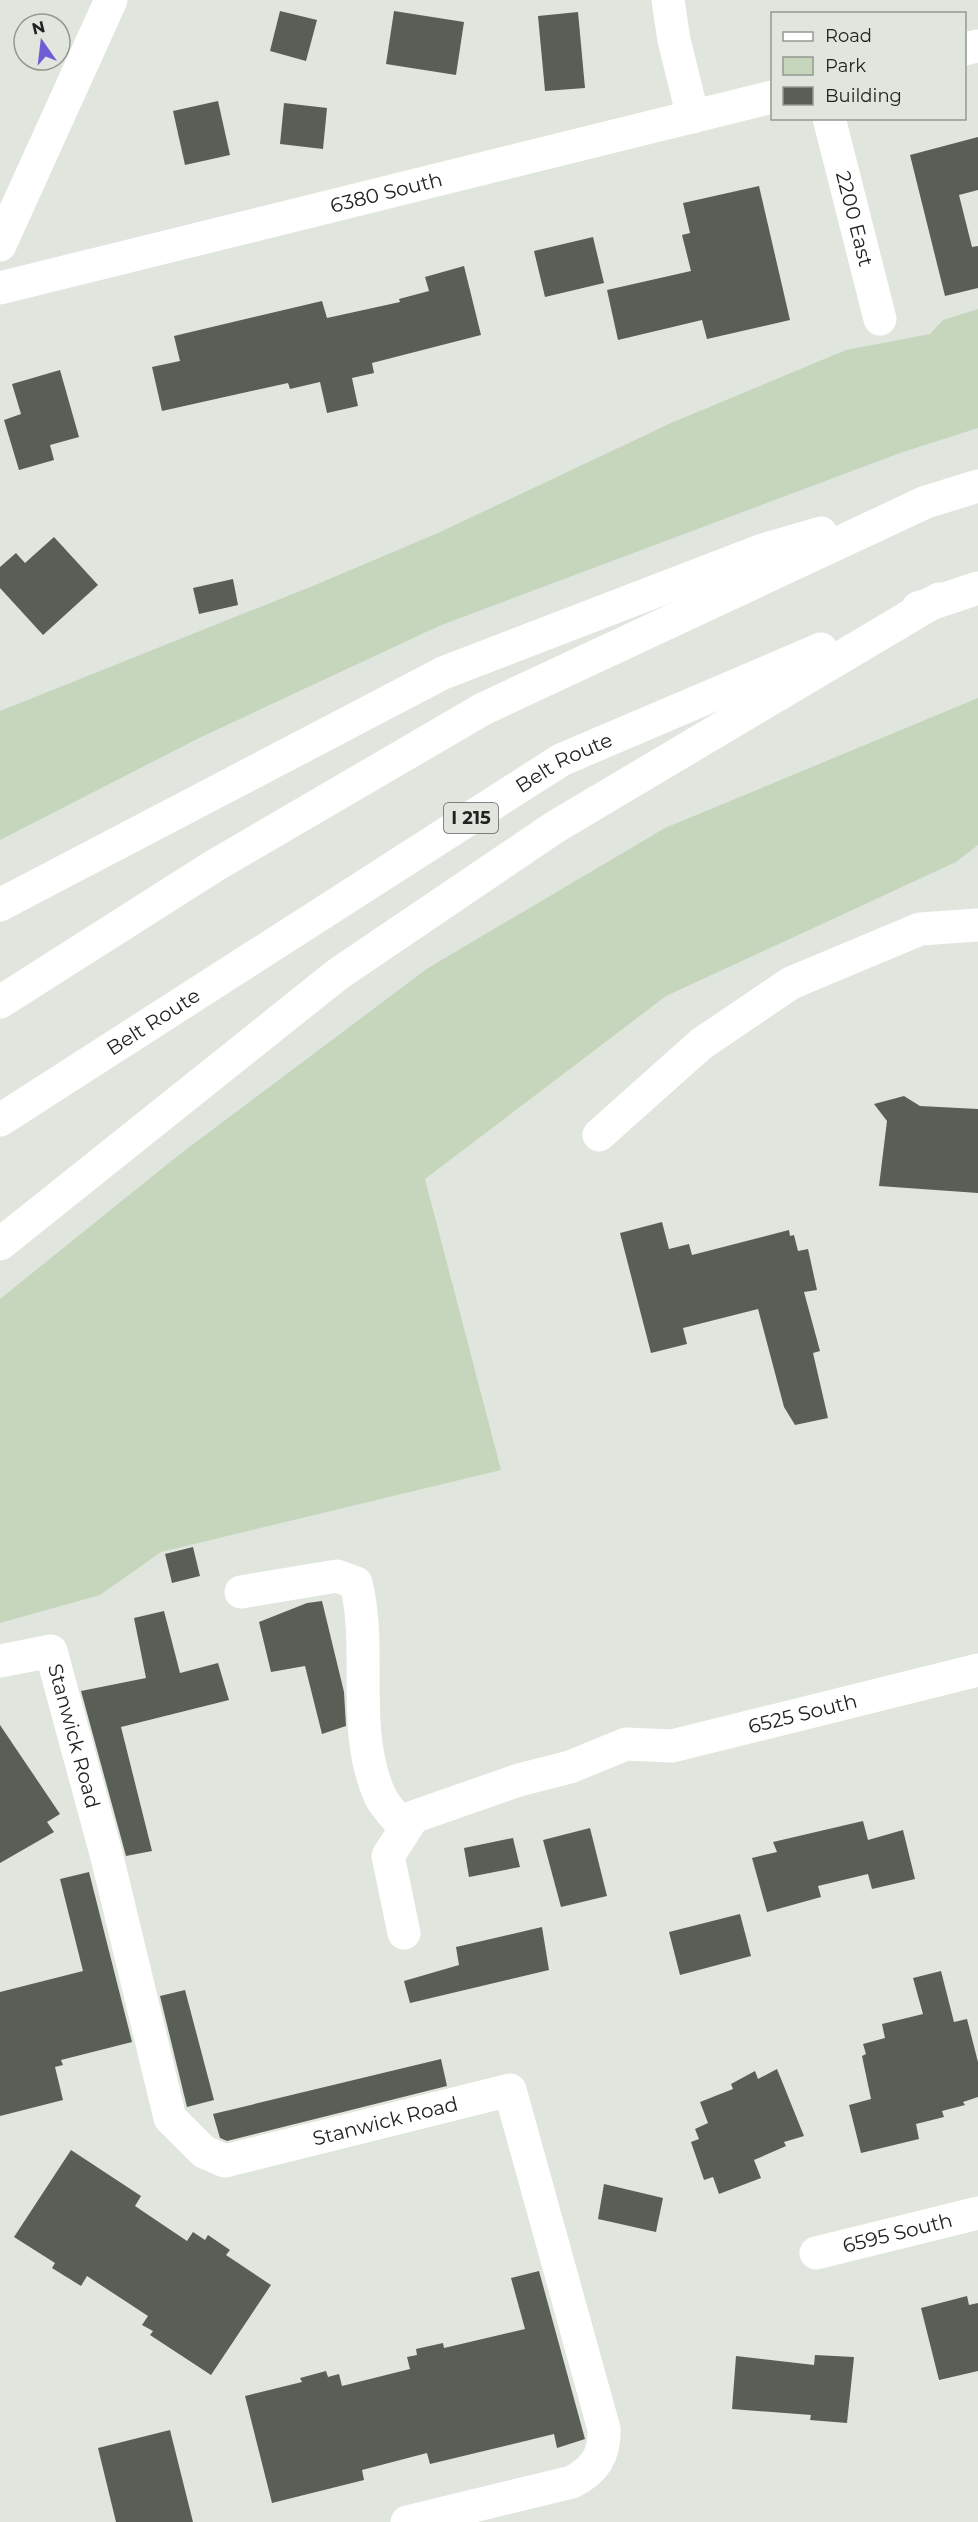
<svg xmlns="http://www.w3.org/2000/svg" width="978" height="2522" viewBox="0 0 978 2522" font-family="Montserrat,sans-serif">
  <rect width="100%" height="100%" fill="#e0e6dd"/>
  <!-- green -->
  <g fill="#c5d6bd">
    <path d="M 978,309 L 978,428 L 900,453 L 439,626 L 199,738 L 0,840 L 0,711 L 315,585 L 438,533 L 671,423 L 846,350 L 930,334 L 943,320 Z"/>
    <path d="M 978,698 L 978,845 L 956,862 L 666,996 L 425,1179 L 501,1470 L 161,1552 L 100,1595 L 0,1623 L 0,1299 L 180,1154 L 428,968 L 665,828 Z"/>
  </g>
  <!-- building -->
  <g fill="#595f57">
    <path d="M 280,11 L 317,20 L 306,61 L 270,51 Z"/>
    <path d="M 394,11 L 464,22 L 456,75 L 386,64 Z"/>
    <path d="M 578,12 L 585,88 L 545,91 L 538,16 Z"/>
    <path d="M 218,101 L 230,155 L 185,165 L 173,111 Z"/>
    <path d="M 284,103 L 327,108 L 323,149 L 280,144 Z"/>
    <path d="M 978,137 L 978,190 L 959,195 L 972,247 L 978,246 L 978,288 L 945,296 L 910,155 Z"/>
    <path d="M 759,186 L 790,320 L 707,339 L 702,320 L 618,340 L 607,290 L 691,271 L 682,235 L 690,233 L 683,203 Z"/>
    <path d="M 593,237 L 604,283 L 545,297 L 534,251 Z"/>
    <path d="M 464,266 L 481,335 L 372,363 L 374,373 L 352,378 L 358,406 L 327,413 L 320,382 L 290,389 L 288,383 L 162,411 L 152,367 L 180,361 L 174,336 L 322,301 L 327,318 L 400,302 L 399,299 L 429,291 L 425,277 Z"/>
    <path d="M 60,370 L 79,437 L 50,445 L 54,460 L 19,470 L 4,420 L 21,414 L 12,384 Z"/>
    <path d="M 54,537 L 98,585 L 43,635 L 0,588 L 0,567 L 16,553 L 25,563 Z"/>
    <path d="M 233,579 L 238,605 L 199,614 L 193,588 Z"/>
    <path d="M 904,1096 L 920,1106 L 978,1109 L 978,1193 L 879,1186 L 887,1121 L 874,1104 Z"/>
    <path d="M 662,1222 L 669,1249 L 689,1244 L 692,1255 L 789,1230 L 790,1236 L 794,1235 L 798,1251 L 808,1249 L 817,1290 L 804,1292 L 820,1351 L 813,1353 L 828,1418 L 795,1425 L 784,1407 L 758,1309 L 683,1328 L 687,1344 L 651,1353 L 620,1233 Z"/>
    <path d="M 193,1547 L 200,1576 L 172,1583 L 165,1554 Z"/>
    <path d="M 322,1601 L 344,1692 L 346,1726 L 322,1734 L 305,1666 L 271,1672 L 259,1622 L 307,1603 Z"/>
    <path d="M 164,1611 L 180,1673 L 218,1663 L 229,1700 L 121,1727 L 152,1851 L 126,1856 L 81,1691 L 146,1678 L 134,1618 Z"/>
    <path d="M 0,1725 L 60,1814 L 47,1822 L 54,1832 L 0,1863 Z"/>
    <path d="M 863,1821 L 868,1840 L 903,1830 L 915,1879 L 872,1889 L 868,1874 L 818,1886 L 821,1897 L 767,1912 L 752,1858 L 777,1852 L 773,1842 Z"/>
    <path d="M 590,1828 L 607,1896 L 561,1907 L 543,1840 Z"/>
    <path d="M 513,1838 L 520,1867 L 469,1877 L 464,1848 Z"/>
    <path d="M 89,1872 L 132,2042 L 61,2060 L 63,2065 L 55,2067 L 63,2100 L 0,2116 L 0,1992 L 83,1971 L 60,1879 Z"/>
    <path d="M 740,1914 L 751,1956 L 680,1975 L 669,1932 Z"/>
    <path d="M 542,1927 L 549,1970 L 410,2003 L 404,1981 L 459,1965 L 456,1947 Z"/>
    <path d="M 941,1971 L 954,2022 L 967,2019 L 978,2062 L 978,2097 L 963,2102 L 965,2105 L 942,2111 L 944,2117 L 916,2124 L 919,2139 L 861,2153 L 849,2105 L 871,2099 L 862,2056 L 866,2054 L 863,2044 L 885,2038 L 882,2024 L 923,2014 L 913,1978 Z"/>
    <path d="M 185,1990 L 214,2100 L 187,2107 L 160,1996 Z"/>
    <path d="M 441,2059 L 447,2086 L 227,2141 L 220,2138 L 213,2114 Z"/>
    <path d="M 777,2069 L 804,2136 L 784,2142 L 786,2146 L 754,2160 L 761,2178 L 719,2194 L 713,2177 L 704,2180 L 691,2142 L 699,2139 L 695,2129 L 708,2123 L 700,2102 L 733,2089 L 731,2084 L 755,2071 L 758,2079 Z"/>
    <path d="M 71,2150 L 141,2196 L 135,2206 L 187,2241 L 193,2232 L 205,2240 L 208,2235 L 230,2250 L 226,2255 L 271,2285 L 211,2375 L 150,2335 L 153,2331 L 142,2325 L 148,2316 L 87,2276 L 81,2286 L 52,2268 L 55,2263 L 14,2237 Z"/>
    <path d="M 604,2184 L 663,2198 L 656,2232 L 598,2219 Z"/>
    <path d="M 539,2271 L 585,2439 L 557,2448 L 554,2434 L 430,2464 L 427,2453 L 362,2470 L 364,2480 L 272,2503 L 245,2396 L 302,2382 L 300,2378 L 326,2371 L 328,2377 L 339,2374 L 342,2386 L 410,2369 L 407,2357 L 417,2355 L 416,2349 L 443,2343 L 444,2348 L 525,2329 L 511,2278 Z"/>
    <path d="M 967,2296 L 969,2305 L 978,2303 L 978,2371 L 939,2380 L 921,2308 Z"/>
    <path d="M 815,2355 L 854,2357 L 847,2423 L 810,2420 L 811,2415 L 732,2409 L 736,2356 L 814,2365 Z"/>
    <path d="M 170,2430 L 193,2522 L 116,2522 L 98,2448 Z"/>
  </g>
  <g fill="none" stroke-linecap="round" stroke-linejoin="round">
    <!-- minor -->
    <g stroke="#fff" stroke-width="33">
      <path d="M 668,0 L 674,40 L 693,117"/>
      <path d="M 964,49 L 978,46"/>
      <path id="s1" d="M 829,118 L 880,319"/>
      <path d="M 0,245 L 111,0"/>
      <path id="s2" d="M 0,288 L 772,97"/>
      <path d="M 599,1135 L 701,1044 L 791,983 L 920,929 L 978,925"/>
      <path d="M 241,1592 L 337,1576 L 356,1583 C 373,1651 350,1729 380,1796 C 385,1807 397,1818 405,1828"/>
      <path id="s3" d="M 0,1661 L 51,1651 L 108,1861 L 170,2118 L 204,2152 L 225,2161 L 510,2090 L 604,2429 C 605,2455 595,2470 572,2482 L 407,2522"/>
      <path id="s4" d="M 404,1933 L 388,1856 L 413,1817 L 519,1780 L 570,1767 L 626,1744 L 672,1746 L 978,1670"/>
      <path id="s5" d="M 816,2253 L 978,2213"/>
    </g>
    <!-- highway -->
    <g stroke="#fff" stroke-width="33">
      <path d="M 918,608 L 978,588"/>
      <path d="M 0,905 L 443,673 L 763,550 L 821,533"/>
      <path d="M 0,1002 L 214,866 L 483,709 L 926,502 L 978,486"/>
      <path id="s6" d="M 0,1120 L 561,760 L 821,649"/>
      <path d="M 0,1244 L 338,974 L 555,827 L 939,599"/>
    </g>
  </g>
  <g text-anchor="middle" stroke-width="6" stroke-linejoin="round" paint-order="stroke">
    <!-- shield labels -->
    <rect fill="#e0e6dd" stroke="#5a5e58" stroke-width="1.5" x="444" y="803" width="54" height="30" rx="4.5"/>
    <g font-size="18" font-weight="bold" fill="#20231f">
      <text x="471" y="824">I 215</text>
    </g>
    <!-- street labels -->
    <g font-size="20" fill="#20231f" stroke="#e0e6dd">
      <text dy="7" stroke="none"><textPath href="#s2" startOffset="398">6380 South</textPath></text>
      <text dy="7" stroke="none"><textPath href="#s1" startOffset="104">2200 East</textPath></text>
      <text dy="7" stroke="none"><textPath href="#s6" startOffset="668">Belt Route</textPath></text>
      <text dy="7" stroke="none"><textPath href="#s6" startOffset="182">Belt Route</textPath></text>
      <text dy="7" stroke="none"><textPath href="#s4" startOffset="531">6525 South</textPath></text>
      <text dy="7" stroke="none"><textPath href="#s3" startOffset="140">Stanwick Road</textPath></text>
      <text dy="7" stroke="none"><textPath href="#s3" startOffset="770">Stanwick Road</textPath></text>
      <text dy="7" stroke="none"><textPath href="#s5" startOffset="84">6595 South</textPath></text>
    </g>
  </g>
  <!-- legend -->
  <rect x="771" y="12" width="195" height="108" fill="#e0e6dd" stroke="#939891" stroke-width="1.5"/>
  <rect x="783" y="32" width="30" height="9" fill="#ffffff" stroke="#939891" stroke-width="1.5"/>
  <text x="825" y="42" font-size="18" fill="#20231f">Road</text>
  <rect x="783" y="57" width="30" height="18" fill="#c5d6bd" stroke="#939891" stroke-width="1.5"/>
  <text x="825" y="72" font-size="18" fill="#20231f">Park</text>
  <rect x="783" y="87" width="30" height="18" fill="#595f57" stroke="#939891" stroke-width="1.5"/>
  <text x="825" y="102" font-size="18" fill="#20231f">Building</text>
  <!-- north arrow -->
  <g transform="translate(42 42) rotate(346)"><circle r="28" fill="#e0e6dd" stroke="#939891" stroke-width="1.5"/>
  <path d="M0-4.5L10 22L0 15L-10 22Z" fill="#6d5cd5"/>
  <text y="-9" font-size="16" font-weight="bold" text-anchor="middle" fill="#20231f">N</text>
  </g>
</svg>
